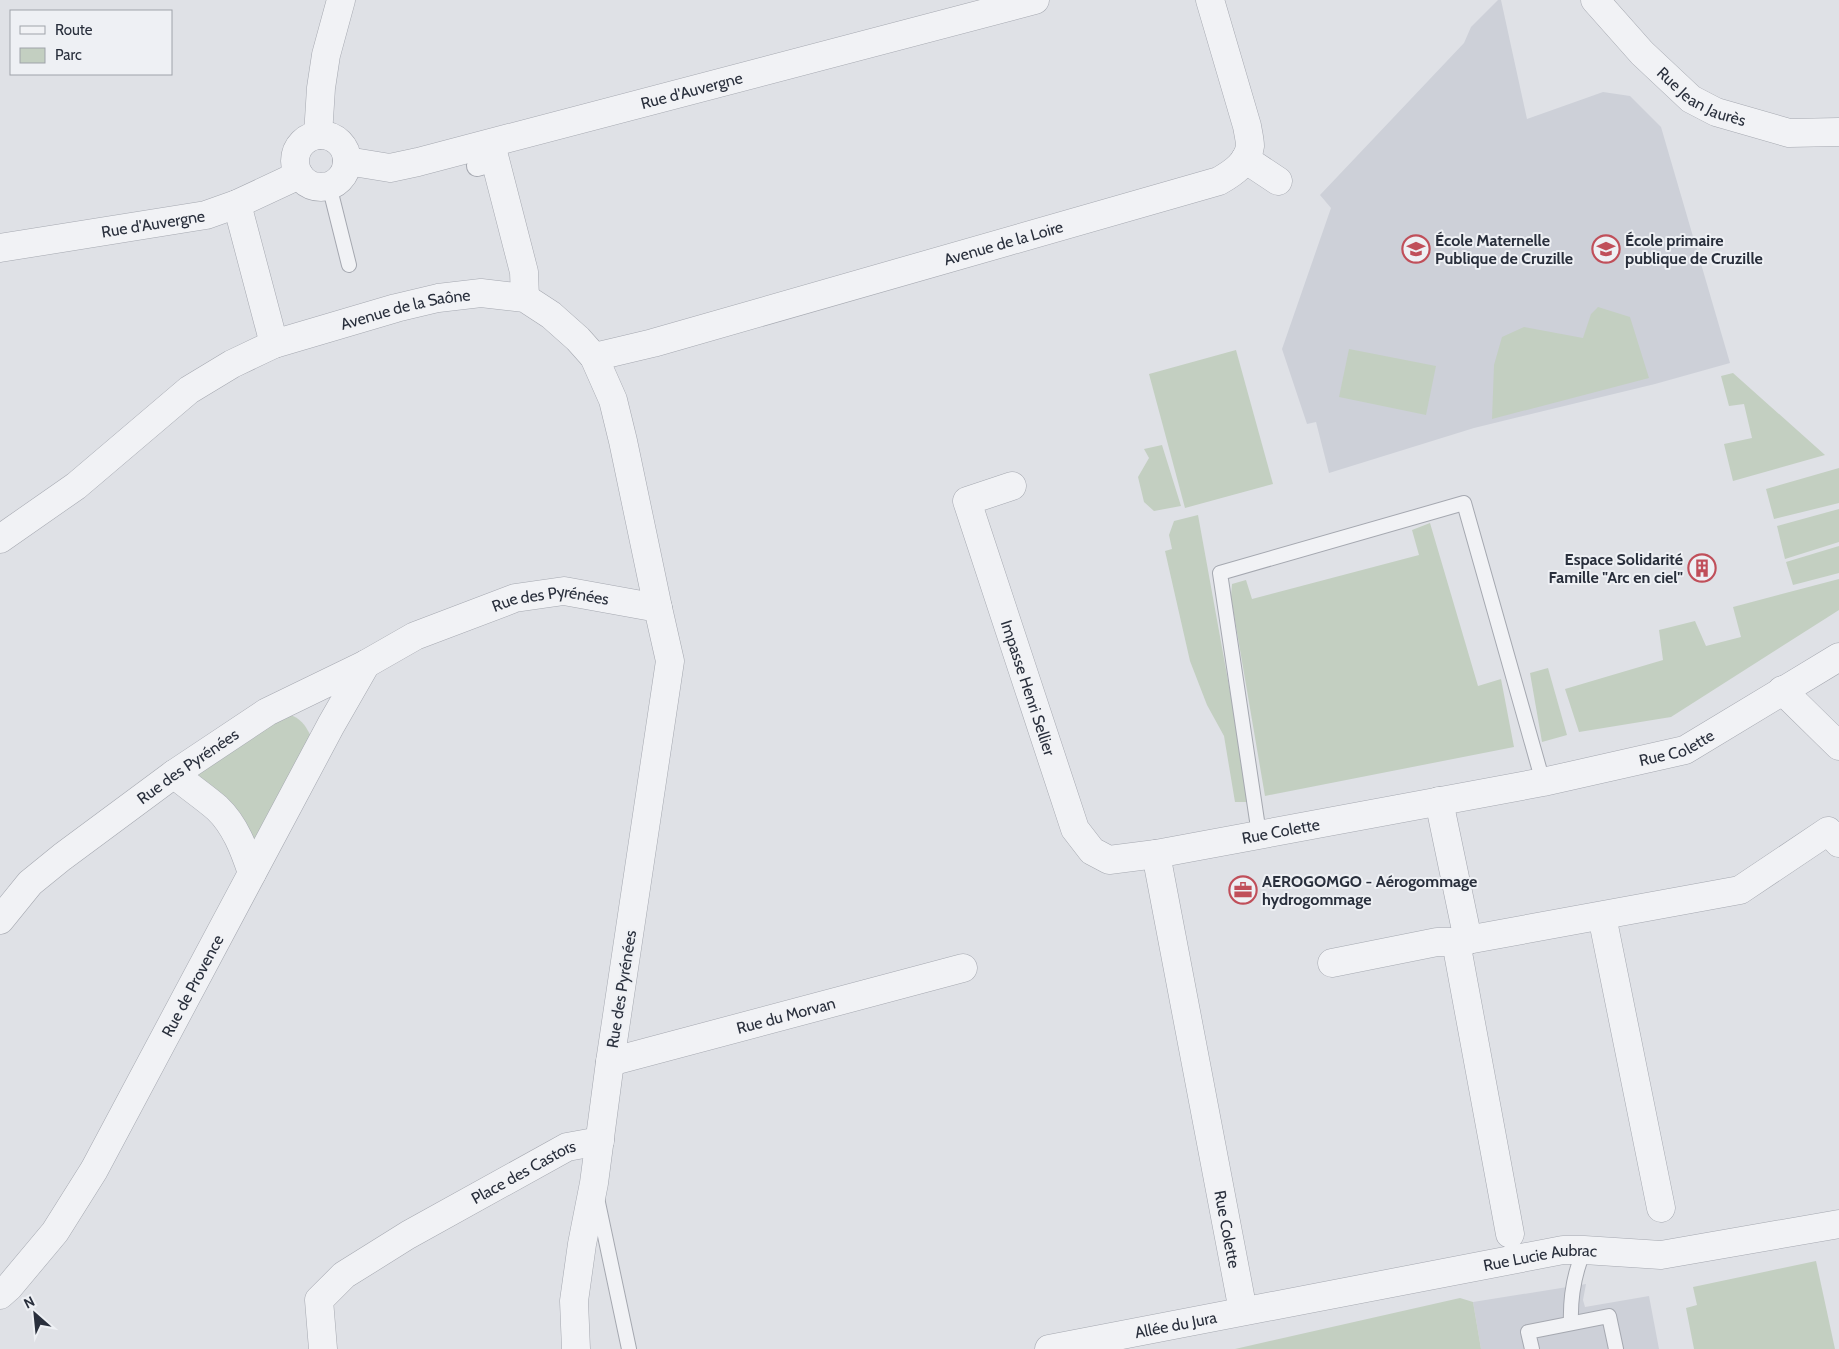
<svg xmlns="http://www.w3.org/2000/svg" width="1839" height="1349" viewBox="0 0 1839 1349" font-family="Cabin,sans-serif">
  <rect width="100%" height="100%" fill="#dfe1e6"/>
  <!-- built -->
  <g fill="#cdd0d8">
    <path d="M 1498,0 L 1501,0 L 1527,119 L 1603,92 L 1630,96 L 1661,127 L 1730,363 L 1655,384 L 1474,428 L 1329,473 L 1316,422 L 1307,424 L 1282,349 L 1331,208 L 1320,195 L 1464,43 L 1471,27 Z"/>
    <path d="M 1586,1284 L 1583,1300 L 1585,1307 L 1649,1296 L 1659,1349 L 1481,1349 L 1473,1302 Z"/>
  </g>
  <!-- green -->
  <g fill="#c3cfc1">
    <path d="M 1598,307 L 1630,317 L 1649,378 L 1492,419 L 1494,365 L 1502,337 L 1524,327 L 1583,338 L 1591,314 Z"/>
    <path d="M 1349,349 L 1436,366 L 1426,415 L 1339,397 Z"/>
    <path d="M 1236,350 L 1273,484 L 1185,508 L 1149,374 Z"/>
    <path d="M 1733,373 L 1825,455 L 1733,481 L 1724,444 L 1752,438 L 1744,404 L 1729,406 L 1721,376 Z"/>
    <path d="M 1162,445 L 1181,506 L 1154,511 L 1144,502 L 1138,477 L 1149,458 L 1144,449 Z"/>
    <path d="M 1839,468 L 1839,503 L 1774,519 L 1766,489 Z"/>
    <path d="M 1839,509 L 1839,542 L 1785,559 L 1777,526 Z"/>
    <path d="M 1198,515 L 1250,802 L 1235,802 L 1224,736 L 1207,705 L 1190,661 L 1165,551 L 1172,549 L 1169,535 L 1174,521 Z"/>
    <path d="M 1430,523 L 1478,686 L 1501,679 L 1514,747 L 1265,796 L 1231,597 L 1232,584 L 1246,580 L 1252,599 L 1419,555 L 1412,530 Z"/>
    <path d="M 1839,546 L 1839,573 L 1793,585 L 1786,562 Z"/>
    <path d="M 1839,579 L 1839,610 L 1671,717 L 1579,732 L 1565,689 L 1663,660 L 1659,630 L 1695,621 L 1706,646 L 1741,637 L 1733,607 Z"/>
    <path d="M 1548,668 L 1567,735 L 1542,742 L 1530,673 Z"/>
    <path d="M 276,711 C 300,716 304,721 314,743 L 263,833 L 253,841 L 198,780 L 199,770 Z"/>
    <path d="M 1816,1261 L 1835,1349 L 1694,1349 L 1686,1308 L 1697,1305 L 1693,1287 Z"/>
    <path d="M 1460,1298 L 1473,1302 L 1481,1349 L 1235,1349 Z"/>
  </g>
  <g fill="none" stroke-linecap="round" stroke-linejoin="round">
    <!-- service casing -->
    <g stroke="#a5a8b0" stroke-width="16">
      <g id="service">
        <path d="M 329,185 L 349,265"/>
        <path d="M 1259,834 L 1220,573 L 1464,503 L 1543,782"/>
        <path d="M 597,1198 L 629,1349"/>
        <path d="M 1571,1323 C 1570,1297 1574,1274 1584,1250"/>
        <path d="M 1532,1349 L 1528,1332 L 1609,1316 L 1616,1349"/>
      </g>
    </g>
    <!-- pedestrian casing -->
    <g stroke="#a5a8b0" stroke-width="22">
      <path id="pedestrian" d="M 477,166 L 495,161"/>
    </g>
    <!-- minor casing -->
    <g stroke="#a5a8b0" stroke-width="29">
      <g id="minor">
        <path id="s1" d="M 1595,0 L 1642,53 L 1691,99 L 1716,112 L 1789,133 L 1839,132"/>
        <path d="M 318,135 L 321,88 L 326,55 L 341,0"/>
        <circle cx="321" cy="161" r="26"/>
        <path d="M 491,144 L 524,272 L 525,298"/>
        <path d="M 1245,159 L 1278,181"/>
        <path id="s2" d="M 347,161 L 390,168 L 418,162 L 1035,0"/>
        <path d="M 237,204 L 274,344"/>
        <path id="s3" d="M 0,248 L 206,215 L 237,204 L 299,175"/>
        <path id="s4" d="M 594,357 L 653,343 L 1219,181 C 1233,173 1248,163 1250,146 C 1250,140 1248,132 1247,126 L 1210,0"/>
        <path id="s5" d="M 1012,486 L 967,501 L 1075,829 L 1092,851 L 1109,860 L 1156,854 L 1543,782 L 1685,750 L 1839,657"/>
        <path id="s6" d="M 0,539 L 76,486 L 189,390 L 232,364 L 274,344 L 396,308 L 438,298 L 481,293 L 525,298 L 551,315 L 578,339 L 594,357 L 613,400 L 623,441 L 658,608"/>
        <path d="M 1782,690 L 1839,746"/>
        <path d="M 174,774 C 188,786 203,796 217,808 C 235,825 244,849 252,873"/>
        <path d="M 1439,801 L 1468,940"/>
        <path id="s7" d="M 1156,854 L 1243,1311"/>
        <path d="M 1602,916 L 1661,1208"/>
        <path id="s8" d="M 0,920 L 30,883 L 62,857 L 174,774 L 267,712 L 366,664 L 415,636 L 515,598 L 564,591 L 658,608 L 670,661 L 610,1062 L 594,1183 L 582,1244 L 574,1301 L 576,1349"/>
        <path d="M 1332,963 L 1437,942 L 1456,942"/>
        <path id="s9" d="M 610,1062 L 963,968"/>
        <path d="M 1510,1234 L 1456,942 L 1740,890 L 1828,831 L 1839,843"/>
        <path id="s10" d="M 0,1295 L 9,1287 L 55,1232 L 94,1170 L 331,725 L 366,664"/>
        <path id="s11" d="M 323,1349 L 319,1300 L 344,1275 L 408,1235 L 567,1147 L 600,1141"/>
        <path id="s12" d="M 1049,1349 L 1563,1250 L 1584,1250 L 1661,1255 L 1839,1224"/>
      </g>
    </g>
    <!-- service -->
    <use href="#service" stroke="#f1f2f5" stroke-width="14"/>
    <!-- pedestrian -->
    <use href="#pedestrian" stroke="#f1f2f5" stroke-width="20"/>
    <!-- minor -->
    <use href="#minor" stroke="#f1f2f5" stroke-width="28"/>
  </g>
  <!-- icons -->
  <defs>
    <g id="school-ring" transform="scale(1.4375)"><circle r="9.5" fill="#eef0f4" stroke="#c04f5a" stroke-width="1.5"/><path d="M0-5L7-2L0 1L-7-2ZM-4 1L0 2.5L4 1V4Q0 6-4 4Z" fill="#c04f5a"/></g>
    <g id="building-ring" transform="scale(1.4375)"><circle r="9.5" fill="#eef0f4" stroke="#c04f5a" stroke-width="1.5"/><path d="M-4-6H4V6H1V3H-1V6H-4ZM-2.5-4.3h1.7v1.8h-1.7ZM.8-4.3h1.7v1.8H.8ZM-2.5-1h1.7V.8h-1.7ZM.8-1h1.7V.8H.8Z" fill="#c04f5a"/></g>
    <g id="office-ring" transform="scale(1.4375)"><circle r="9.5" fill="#eef0f4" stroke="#c04f5a" stroke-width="1.5"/><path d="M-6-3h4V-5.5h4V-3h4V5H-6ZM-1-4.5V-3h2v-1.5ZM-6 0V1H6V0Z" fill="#c04f5a"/></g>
  </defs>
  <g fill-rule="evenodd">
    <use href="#school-ring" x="1416" y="249"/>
    <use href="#school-ring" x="1606" y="249"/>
    <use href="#building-ring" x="1702" y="568"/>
    <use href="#office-ring" x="1243" y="890"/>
  </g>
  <g text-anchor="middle" stroke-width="4" stroke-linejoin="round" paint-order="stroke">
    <!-- street labels -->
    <g font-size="16" fill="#292f3c" stroke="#eef0f4">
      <text dy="6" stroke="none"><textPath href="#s2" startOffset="355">Rue d'Auvergne</textPath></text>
      <text dy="6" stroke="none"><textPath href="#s1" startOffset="146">Rue Jean Jaurès</textPath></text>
      <text dy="6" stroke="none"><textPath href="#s3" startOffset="155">Rue d'Auvergne</textPath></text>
      <text dy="6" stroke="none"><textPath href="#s4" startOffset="425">Avenue de la Loire</textPath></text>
      <text dy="6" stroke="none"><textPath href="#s6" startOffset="474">Avenue de la Saône</textPath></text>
      <text dy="6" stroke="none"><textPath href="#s8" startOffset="649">Rue des Pyrénées</textPath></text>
      <text dy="6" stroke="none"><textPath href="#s5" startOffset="244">Impasse Henri Sellier</textPath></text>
      <text dy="6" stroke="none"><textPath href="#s5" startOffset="1019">Rue Colette</textPath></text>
      <text dy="6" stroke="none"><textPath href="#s8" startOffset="244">Rue des Pyrénées</textPath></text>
      <text dy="6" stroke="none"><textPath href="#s5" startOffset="614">Rue Colette</textPath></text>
      <text dy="6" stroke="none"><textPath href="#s10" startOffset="366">Rue de Provence</textPath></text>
      <text transform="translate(621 989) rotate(-81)" y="6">Rue des Pyrénées</text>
      <text dy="6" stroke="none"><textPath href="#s9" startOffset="182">Rue du Morvan</textPath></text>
      <text dy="6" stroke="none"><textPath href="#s11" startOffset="292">Place des Castors</textPath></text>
      <text dy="6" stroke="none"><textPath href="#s7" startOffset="382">Rue Colette</textPath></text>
      <text dy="6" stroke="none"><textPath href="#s12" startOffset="500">Rue Lucie Aubrac</textPath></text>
      <text dy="6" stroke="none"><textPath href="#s12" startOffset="129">Allée du Jura</textPath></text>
    </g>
    <!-- poi labels -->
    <g font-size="16" font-weight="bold" fill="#292f3c" stroke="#eef0f4" text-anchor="start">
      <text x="1435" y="246">École Maternelle<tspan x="1435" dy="18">Publique de Cruzille</tspan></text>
      <text x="1625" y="246">École primaire<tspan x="1625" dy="18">publique de Cruzille</tspan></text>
      <text x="1683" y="565" text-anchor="end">Espace Solidarité<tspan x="1683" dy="18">Famille "Arc en ciel"</tspan></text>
      <text x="1262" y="887">AEROGOMGO - Aérogommage<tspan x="1262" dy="18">hydrogommage</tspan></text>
    </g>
  </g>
  <!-- legend -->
  <rect x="10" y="10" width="162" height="65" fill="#eef0f4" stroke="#9fa3aa"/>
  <rect x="20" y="26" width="25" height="8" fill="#f1f2f5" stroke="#9fa3aa"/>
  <text x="55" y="35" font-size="15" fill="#292f3c">Route</text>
  <rect x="20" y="48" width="25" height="15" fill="#c3cfc1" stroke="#9fa3aa"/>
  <text x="55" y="60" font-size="15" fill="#292f3c">Parc</text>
  <!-- north arrow -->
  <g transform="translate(35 1314) rotate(333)" stroke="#eef0f4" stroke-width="4" paint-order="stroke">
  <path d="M0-4L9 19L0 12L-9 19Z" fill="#292f3c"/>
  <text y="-8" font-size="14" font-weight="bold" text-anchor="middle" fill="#292f3c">N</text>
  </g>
</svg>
